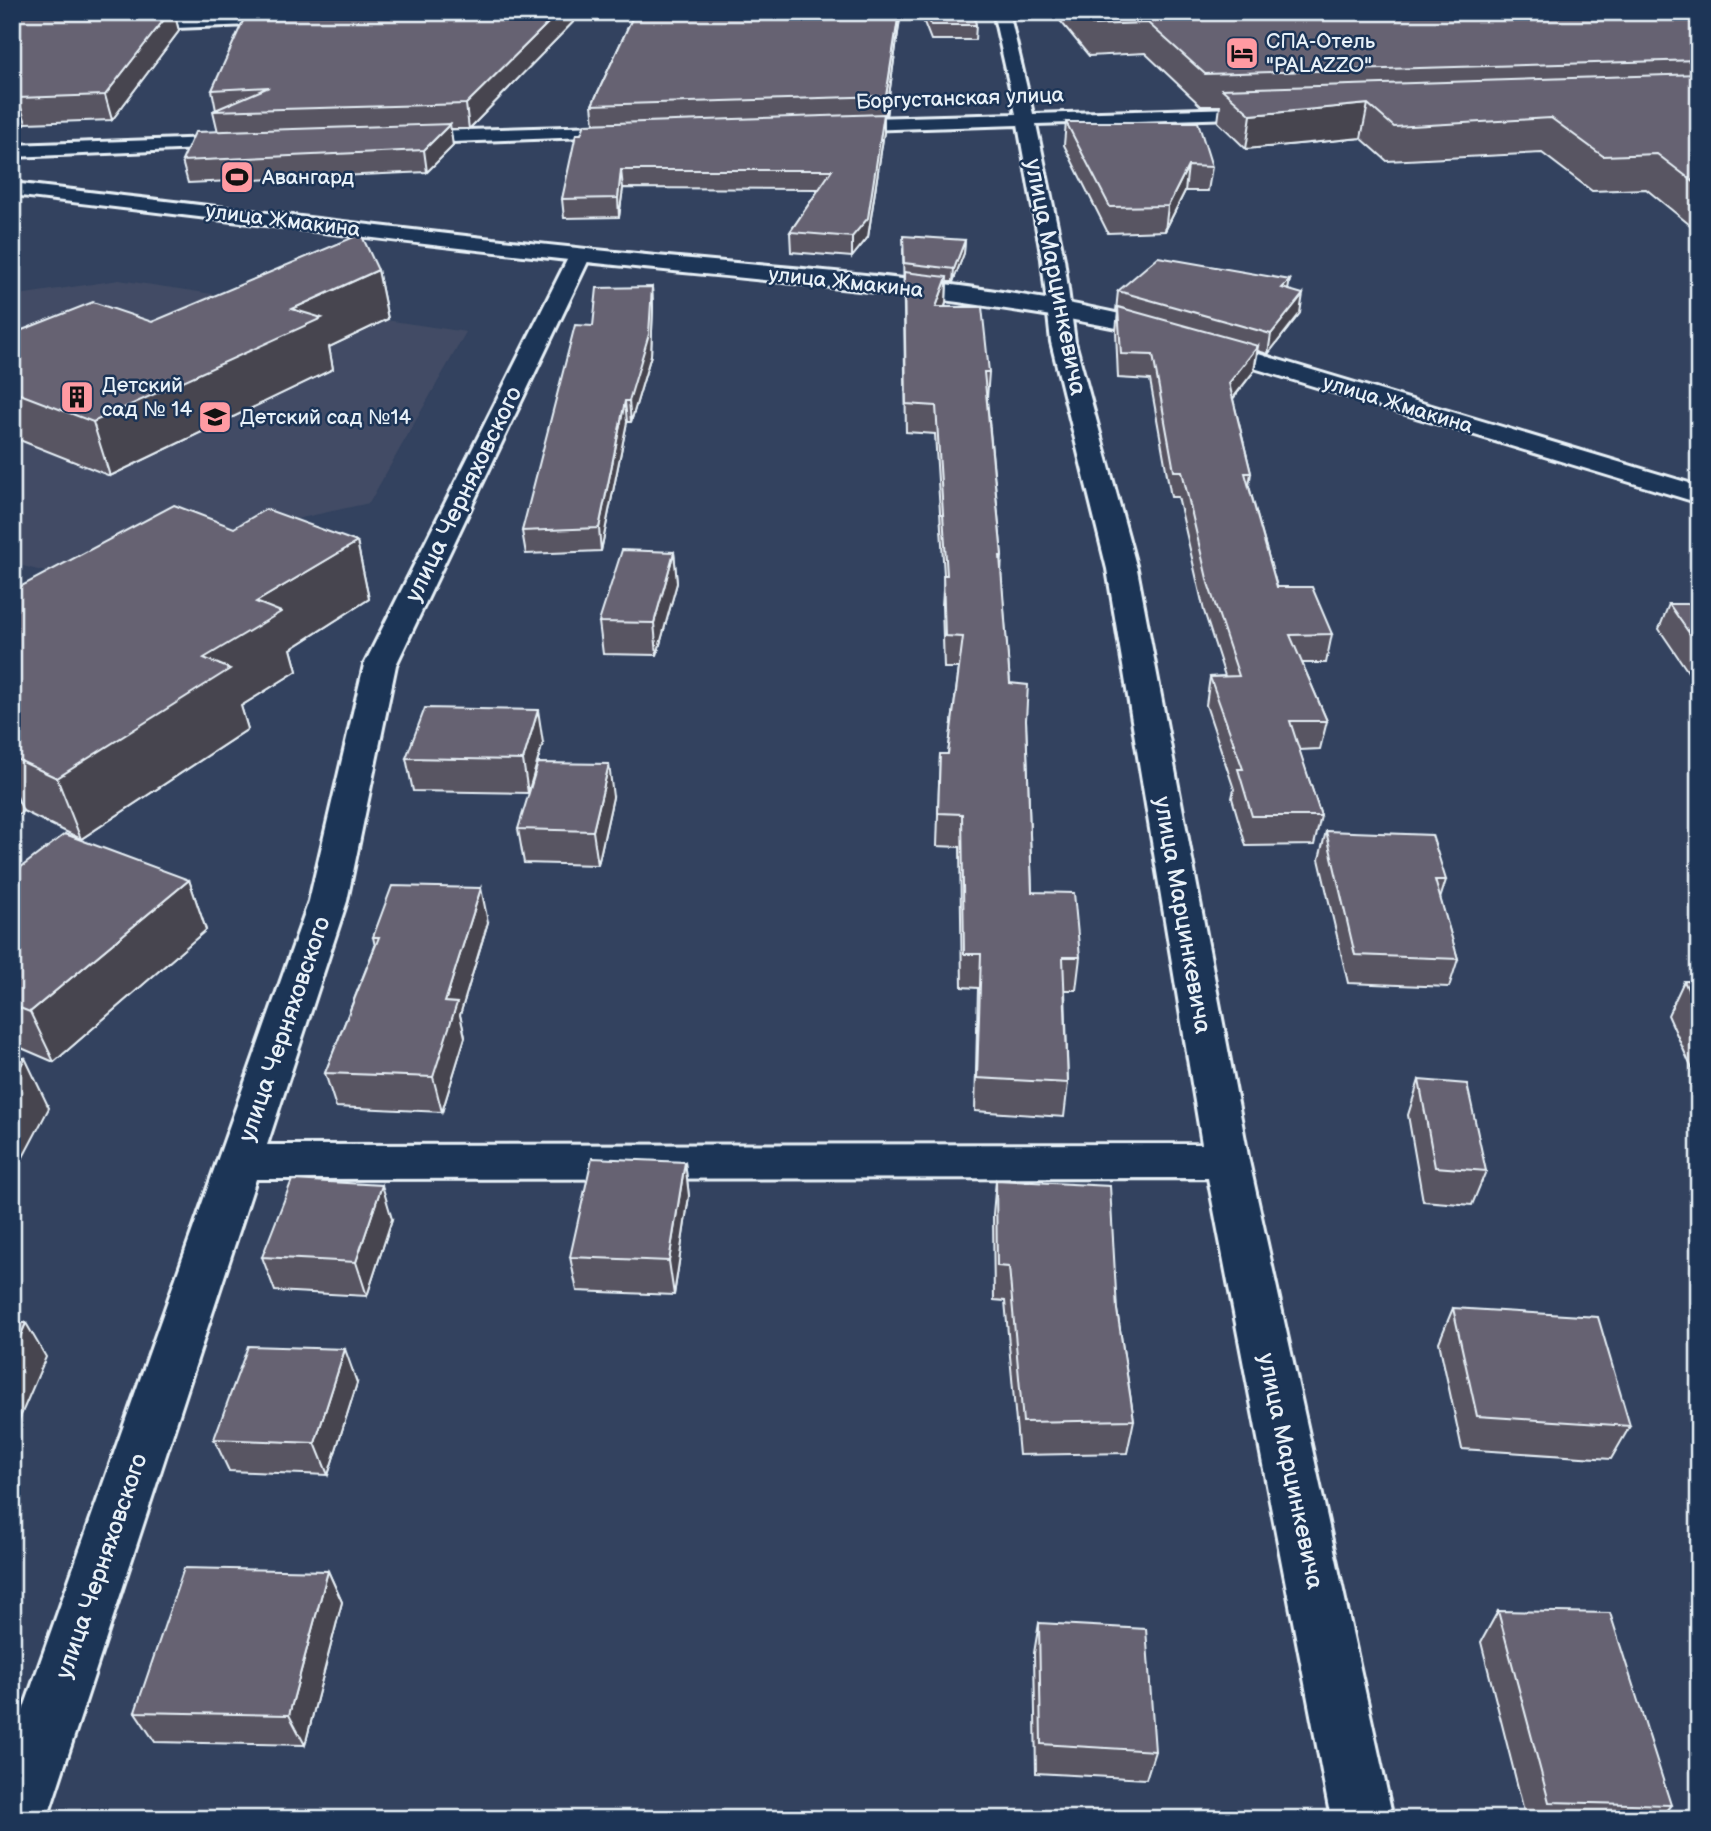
<svg xmlns="http://www.w3.org/2000/svg" width="1711" height="1831" viewBox="0 0 1711 1831" font-family="'Balsamiq Sans',sans-serif">
  <rect width="100%" height="100%" fill="#33425f"/>
  <filter id="ink" filterUnits="userSpaceOnUse"><feTurbulence type="fractalNoise" baseFrequency=".0143" numOctaves="2"/><feDisplacementMap in="SourceGraphic" scale="14" xChannelSelector="R" yChannelSelector="G"/><feConvolveMatrix kernelMatrix="1 2 1 2 8 2 1 2 1" color-interpolation-filters="sRGB"/></filter>
  <g filter="url(#ink)">
    <!-- built -->
    <path fill="#424c65" d="M 119,280 L 466,332 L 369,503 L 49,573 L 12,563 L 12,296 Z"/>
    <g fill="none" stroke-linecap="round" stroke-linejoin="round">
      <!-- minor casing -->
      <g stroke="#e8f1f8" stroke-width="6">
        <g id="minor">
          <path d="M 993,12 L 1009,12 L 1033,114 L 1270,107 L 1279,112 L 1270,117 L 1036,124 L 1064,259 L 1075,342 L 1137,569 L 1249,1161 L 1393,1819 L 1331,1819 L 1208,1178 L 256,1179 L 47,1819 L 12,1819 L 12,1742 L 309,901 L 364,665 L 572,250 L 588,250 L 591,255 L 396,665 L 347,901 L 267,1145 L 1202,1144 L 1107,569 L 1051,342 L 1042,259 L 1018,125 L 833,131 L 824,125 L 833,119 L 1016,114 Z"/>
          <path d="M 633,125 L 640,127 L 642,131 L 640,135 L 399,144 L 390,138 L 399,132 Z"/>
          <path d="M 241,137 L 250,143 L 248,147 L 12,157 L 12,145 Z"/>
        </g>
      </g>
      <!-- tertiary casing -->
      <g stroke="#e8f1f8" stroke-width="6">
        <g id="tertiary">
          <path d="M 296,15 L 302,17 L 304,20 L 302,23 L 125,30 L 117,25 L 125,20 Z"/>
          <path d="M 12,183 C 214,206 415,232 616,252 C 792,270 973,277 1145,320 L 1699,486 L 1699,503 L 1132,331 C 961,296 788,283 615,265 C 414,244 213,218 12,195 Z"/>
        </g>
      </g>
      <!-- minor -->
      <use href="#minor" fill="#1d3557" fill-rule="evenodd"/>
      <!-- tertiary -->
      <use href="#tertiary" fill="#1d3557" fill-rule="evenodd"/>
    </g>
    <!-- wall -->
    <g fill="#585462" stroke="#e8f1f8" stroke-width="2">
      <path d="M 12,12 L 193,12 L 190,15 L 175,16 L 179,31 L 112,120 L 26,123 L 24,125 L 12,126 Z"/>
      <path d="M 583,12 L 469,129 L 450,129 L 453,146 L 427,172 L 188,183 L 182,161 L 218,132 L 213,111 L 216,110 L 212,90 Z"/>
      <path d="M 635,12 L 901,12 L 886,116 L 884,116 L 884,132 L 868,237 L 852,257 L 791,252 L 790,232 L 819,189 L 623,188 L 619,217 L 564,218 L 562,199 L 581,134 L 594,123 L 592,105 Z"/>
      <path d="M 920,12 L 973,12 L 976,25 L 975,40 L 931,40 Z"/>
      <path d="M 1053,12 L 1168,12 L 1172,17 L 1304,14 L 1301,12 L 1673,12 L 1699,27 L 1699,242 L 1695,229 L 1646,189 L 1592,191 L 1542,153 L 1387,161 L 1361,138 L 1246,149 L 1218,122 L 1220,106 L 1201,106 L 1145,53 L 1089,56 Z"/>
      <path d="M 1066,122 L 1212,167 L 1208,191 L 1185,191 L 1165,231 L 1108,233 L 1064,145 Z"/>
      <path d="M 965,240 L 964,253 L 953,282 L 947,282 L 946,303 L 945,307 L 989,372 L 987,399 L 1002,556 L 1001,574 L 1010,683 L 1026,720 L 1032,892 L 1080,957 L 1076,990 L 1065,990 L 1068,1083 L 1064,1117 L 975,1111 L 978,988 L 962,987 L 960,847 L 937,846 L 940,754 L 948,754 L 959,668 L 944,668 L 942,606 L 944,575 L 935,434 L 906,432 L 903,249 Z"/>
      <path d="M 378,270 L 388,319 L 329,347 L 333,369 L 110,476 L 12,437 L 12,334 L 152,322 Z"/>
      <path d="M 652,287 L 653,307 L 651,355 L 631,422 L 627,422 L 601,551 L 526,554 L 522,531 L 593,326 Z"/>
      <path d="M 1288,290 L 1300,313 L 1268,354 L 1258,351 L 1254,371 L 1233,399 L 1251,473 L 1249,486 L 1277,587 L 1332,634 L 1326,663 L 1302,663 L 1327,721 L 1320,749 L 1299,750 L 1321,816 L 1314,845 L 1246,846 L 1232,798 L 1234,789 L 1206,705 L 1210,677 L 1225,676 L 1204,611 L 1178,497 L 1171,497 L 1150,380 L 1118,378 L 1116,331 L 1118,311 L 1116,311 L 1118,291 Z"/>
      <path d="M 234,528 L 357,542 L 369,599 L 291,649 L 297,671 L 241,706 L 248,729 L 81,839 L 23,811 L 12,818 L 12,591 Z"/>
      <path d="M 674,552 L 677,583 L 657,655 L 603,654 L 599,622 Z"/>
      <path d="M 1669,604 L 1699,604 L 1699,688 L 1659,629 Z"/>
      <path d="M 543,743 L 528,793 L 413,791 L 406,758 Z"/>
      <path d="M 613,797 L 598,865 L 524,863 L 518,829 Z"/>
      <path d="M 1326,831 L 1446,880 L 1440,899 L 1458,959 L 1449,987 L 1348,983 L 1319,859 Z"/>
      <path d="M 12,874 L 189,880 L 206,930 L 54,1062 L 12,1044 Z"/>
      <path d="M 488,922 L 460,1015 L 465,1037 L 442,1112 L 336,1107 L 325,1073 L 375,946 L 373,937 Z"/>
      <path d="M 1684,981 L 1699,981 L 1699,1080 L 1697,1080 L 1668,1015 Z"/>
      <path d="M 1419,1080 L 1486,1171 L 1472,1205 L 1423,1201 L 1408,1115 Z"/>
      <path d="M 685,1162 L 689,1196 L 674,1295 L 577,1291 L 570,1257 Z"/>
      <path d="M 996,1180 L 1117,1310 L 1134,1420 L 1127,1453 L 1019,1455 L 1005,1301 L 994,1300 L 993,1214 Z"/>
      <path d="M 392,1219 L 367,1296 L 275,1291 L 262,1257 Z"/>
      <path d="M 1453,1308 L 1630,1426 L 1611,1459 L 1462,1449 L 1439,1342 Z"/>
      <path d="M 357,1383 L 328,1475 L 229,1471 L 214,1439 Z"/>
      <path d="M 328,1571 L 342,1602 L 305,1745 L 155,1742 L 135,1712 Z"/>
      <path d="M 1498,1611 L 1671,1805 L 1659,1819 L 1526,1819 L 1481,1642 Z"/>
      <path d="M 1039,1623 L 1155,1751 L 1146,1779 L 1036,1773 L 1034,1653 Z"/>
    </g>
    <!-- shaded-wall -->
    <g fill="#474550" stroke="#e8f1f8" stroke-width="2">
      <path d="M 170,12 L 174,12 L 179,31 L 112,120 L 105,95 Z"/>
      <path d="M 559,12 L 583,12 L 469,129 L 466,104 Z"/>
      <path d="M 899,12 L 901,12 L 886,116 L 886,96 Z"/>
      <path d="M 18,98 L 26,123 L 24,125 L 16,100 Z"/>
      <path d="M 1368,104 L 1361,138 L 1246,149 L 1251,115 Z"/>
      <path d="M 884,114 L 884,132 L 868,237 L 852,257 L 852,237 Z"/>
      <path d="M 450,124 L 453,146 L 427,172 L 424,150 Z"/>
      <path d="M 1188,166 L 1185,191 L 1165,231 L 1168,206 Z"/>
      <path d="M 621,170 L 623,188 L 619,217 L 618,198 Z"/>
      <path d="M 965,240 L 964,253 L 953,282 L 954,269 Z"/>
      <path d="M 378,270 L 388,319 L 329,347 L 333,369 L 110,476 L 93,422 L 292,309 Z"/>
      <path d="M 947,277 L 946,303 L 935,334 L 936,307 Z"/>
      <path d="M 1290,280 L 1286,300 L 1282,288 Z"/>
      <path d="M 652,287 L 653,307 L 651,355 L 631,422 L 629,401 Z"/>
      <path d="M 1303,294 L 1300,313 L 1268,354 L 1271,334 Z"/>
      <path d="M 1258,346 L 1254,371 L 1225,408 L 1229,383 Z"/>
      <path d="M 625,401 L 627,422 L 601,551 L 599,528 Z"/>
      <path d="M 357,542 L 369,599 L 291,649 L 297,671 L 241,706 L 248,729 L 81,839 L 57,778 L 204,658 L 256,602 Z"/>
      <path d="M 674,552 L 677,583 L 657,655 L 654,623 Z"/>
      <path d="M 538,710 L 543,743 L 528,793 L 523,760 Z"/>
      <path d="M 609,764 L 613,797 L 598,865 L 593,831 Z"/>
      <path d="M 12,785 L 23,811 L 12,818 Z"/>
      <path d="M 189,880 L 206,930 L 54,1062 L 30,1012 Z"/>
      <path d="M 481,888 L 488,922 L 460,1015 L 465,1037 L 442,1112 L 433,1077 L 445,1002 Z"/>
      <path d="M 25,1058 L 49,1108 L 12,1178 L 12,1082 Z"/>
      <path d="M 685,1162 L 689,1196 L 674,1295 L 669,1261 Z"/>
      <path d="M 382,1185 L 392,1219 L 367,1296 L 356,1262 Z"/>
      <path d="M 26,1323 L 46,1357 L 12,1436 L 12,1355 Z"/>
      <path d="M 345,1349 L 357,1383 L 328,1475 L 315,1443 Z"/>
      <path d="M 328,1571 L 342,1602 L 305,1745 L 289,1715 Z"/>
    </g>
    <!-- building -->
    <g fill="#666272" stroke="#e8f1f8" stroke-width="2">
      <path d="M 170,12 L 105,95 L 18,98 L 16,100 L 12,100 L 12,13 Z"/>
      <path d="M 247,12 L 559,12 L 466,104 L 213,111 L 269,87 L 212,90 Z"/>
      <path d="M 635,12 L 899,12 L 886,96 L 592,105 Z"/>
      <path d="M 926,12 L 973,12 L 976,25 L 931,25 Z"/>
      <path d="M 1081,12 L 1168,12 L 1172,17 L 1349,14 L 1348,12 L 1673,12 L 1699,27 L 1699,60 L 1205,74 L 1148,23 L 1092,25 Z"/>
      <path d="M 1699,74 L 1699,186 L 1657,154 L 1603,156 L 1551,118 L 1394,127 L 1368,104 L 1251,115 L 1222,89 Z"/>
      <path d="M 884,114 L 868,218 L 852,237 L 790,232 L 832,170 L 621,170 L 618,198 L 562,199 L 576,134 L 581,134 L 585,124 Z"/>
      <path d="M 1066,122 L 1198,122 L 1212,167 L 1188,166 L 1168,206 L 1110,207 Z"/>
      <path d="M 450,124 L 424,150 L 182,161 L 195,132 Z"/>
      <path d="M 361,234 L 378,270 L 292,309 L 322,318 L 93,422 L 12,391 L 12,334 L 93,302 L 152,322 Z"/>
      <path d="M 903,236 L 965,240 L 954,269 L 904,263 Z"/>
      <path d="M 1158,257 L 1290,280 L 1282,288 L 1303,294 L 1271,334 L 1118,291 Z"/>
      <path d="M 904,272 L 947,277 L 936,307 L 982,307 L 989,372 L 984,372 L 1002,556 L 1000,556 L 1010,683 L 1028,685 L 1026,720 L 1032,892 L 1074,893 L 1080,957 L 1063,957 L 1068,1083 L 977,1078 L 981,954 L 964,954 L 962,814 L 938,813 L 940,754 L 948,754 L 963,637 L 945,636 L 943,575 L 947,575 L 936,406 L 906,404 Z"/>
      <path d="M 652,287 L 649,334 L 629,401 L 625,401 L 599,528 L 522,531 L 575,325 L 593,326 L 597,288 Z"/>
      <path d="M 1118,307 L 1258,346 L 1229,383 L 1251,473 L 1245,473 L 1277,587 L 1312,587 L 1332,634 L 1290,635 L 1327,721 L 1290,721 L 1321,816 L 1252,816 L 1238,769 L 1243,769 L 1210,677 L 1239,676 L 1208,583 L 1182,471 L 1174,471 L 1153,355 L 1121,354 Z"/>
      <path d="M 174,505 L 234,528 L 266,509 L 357,542 L 256,602 L 281,612 L 204,658 L 230,669 L 57,778 L 12,757 L 12,591 Z"/>
      <path d="M 622,550 L 674,552 L 654,623 L 599,622 Z"/>
      <path d="M 1669,604 L 1699,604 L 1699,647 Z"/>
      <path d="M 425,708 L 538,710 L 523,760 L 406,758 Z"/>
      <path d="M 538,763 L 609,764 L 593,831 L 518,829 Z"/>
      <path d="M 1326,831 L 1432,835 L 1446,880 L 1435,880 L 1458,959 L 1355,955 Z"/>
      <path d="M 65,834 L 189,880 L 30,1012 L 12,1005 L 12,874 Z"/>
      <path d="M 392,886 L 481,888 L 445,1002 L 457,1003 L 433,1077 L 325,1073 L 379,937 L 373,937 Z"/>
      <path d="M 1684,981 L 1699,981 L 1699,1014 Z"/>
      <path d="M 12,1058 L 25,1058 L 12,1082 Z"/>
      <path d="M 1419,1080 L 1467,1084 L 1486,1171 L 1435,1167 Z"/>
      <path d="M 592,1158 L 685,1162 L 669,1261 L 570,1257 Z"/>
      <path d="M 292,1180 L 382,1185 L 356,1262 L 262,1257 Z"/>
      <path d="M 996,1180 L 1110,1186 L 1117,1310 L 1134,1420 L 1023,1422 L 1009,1267 L 997,1266 Z"/>
      <path d="M 1453,1308 L 1598,1317 L 1630,1426 L 1477,1416 Z"/>
      <path d="M 12,1323 L 26,1323 L 12,1355 Z"/>
      <path d="M 248,1346 L 345,1349 L 315,1443 L 214,1439 Z"/>
      <path d="M 184,1568 L 328,1571 L 289,1715 L 135,1712 Z"/>
      <path d="M 1498,1611 L 1610,1613 L 1671,1805 L 1549,1802 Z"/>
      <path d="M 1039,1623 L 1146,1629 L 1155,1751 L 1041,1744 Z"/>
    </g>
  </g>
  <!-- icons -->
  <defs>
    <g id="hotel-square" transform="scale(1.75)"><rect x="-9" y="-9" width="18" height="18" rx="4" fill="#ff9aa2" stroke="#1d3557"/><path d="M-6-4.5h1.5V1H6V5H4.5V3h-9V5H-6ZM-4 0a1.8 1.8 0 1 1 3.6 0ZM.5 0V-2.5h3Q6-2.5 6 0Z" fill="#111"/></g>
    <g id="stadium-square" transform="scale(1.75)"><rect x="-9" y="-9" width="18" height="18" rx="4" fill="#ff9aa2" stroke="#1d3557"/><path d="M0-5a6.5 5 0 1 0 0 10a6.5 5 0 1 0 0-10ZM-3.5-1.8h7v3.6h-7Z" fill="#111"/></g>
    <g id="building-square" transform="scale(1.75)"><rect x="-9" y="-9" width="18" height="18" rx="4" fill="#ff9aa2" stroke="#1d3557"/><path d="M-4-6H4V6H1V3H-1V6H-4ZM-2.5-4.3h1.7v1.8h-1.7ZM.8-4.3h1.7v1.8H.8ZM-2.5-1h1.7V.8h-1.7ZM.8-1h1.7V.8H.8Z" fill="#111"/></g>
    <g id="school-square" transform="scale(1.75)"><rect x="-9" y="-9" width="18" height="18" rx="4" fill="#ff9aa2" stroke="#1d3557"/><path d="M0-5L7-2L0 1L-7-2ZM-4 1L0 2.5L4 1V4Q0 6-4 4Z" fill="#111"/></g>
  </defs>
  <g fill-rule="evenodd">
    <use href="#hotel-square" x="1242" y="53"/>
    <use href="#stadium-square" x="237" y="177"/>
    <use href="#building-square" x="77" y="397"/>
    <use href="#school-square" x="215" y="417"/>
  </g>
  <g text-anchor="middle" stroke-width="5" stroke-linejoin="round" paint-order="stroke">
    <!-- far-poi labels -->
    <g font-size="21" fill="#e8f1f8" stroke="#1d3557" text-anchor="start">
      <text x="1266" y="48">СПА-Отель<tspan x="1266" dy="24">"PALAZZO"</tspan></text>
      <text x="262" y="184">Авангард</text>
      <text x="102" y="392">Детский<tspan x="102" dy="24">сад № 14</tspan></text>
      <text x="240" y="424">Детский сад №14</text>
    </g>
    <!-- far-street labels -->
    <g font-size="21" fill="#e8f1f8" stroke="#1d3557">
      <text transform="translate(960 98) rotate(-2)" y="7">Боргустанская улица</text>
      <text transform="translate(283 220) rotate(7)" y="7">улица Жмакина</text>
      <text transform="translate(846 282) rotate(6)" y="7">улица Жмакина</text>
      <text transform="translate(1398 404) rotate(17)" y="7">улица Жмакина</text>
    </g>
    <!-- street labels -->
    <g font-size="24" fill="#e8f1f8" stroke="#1d3557">
      <text transform="translate(1056 277) rotate(79)" y="8">улица Марцинкевича</text>
      <text transform="translate(463 494) rotate(-64)" y="8">улица Черняховского</text>
      <text transform="translate(1183 915) rotate(80)" y="8">улица Марцинкевича</text>
      <text transform="translate(284 1029) rotate(-71)" y="8">улица Черняховского</text>
      <text transform="translate(1291 1471) rotate(78)" y="8">улица Марцинкевича</text>
      <text transform="translate(101 1566) rotate(-71)" y="8">улица Черняховского</text>
    </g>
  </g>
  <!-- margin -->
  <rect width="1711" height="1831" fill="none" stroke="#1d3557" stroke-width="42"/>
  <rect x="21" y="21" width="1669" height="1789" fill="none" stroke="#e8f1f8" stroke-width="2.5" filter="url(#ink)"/>
</svg>
